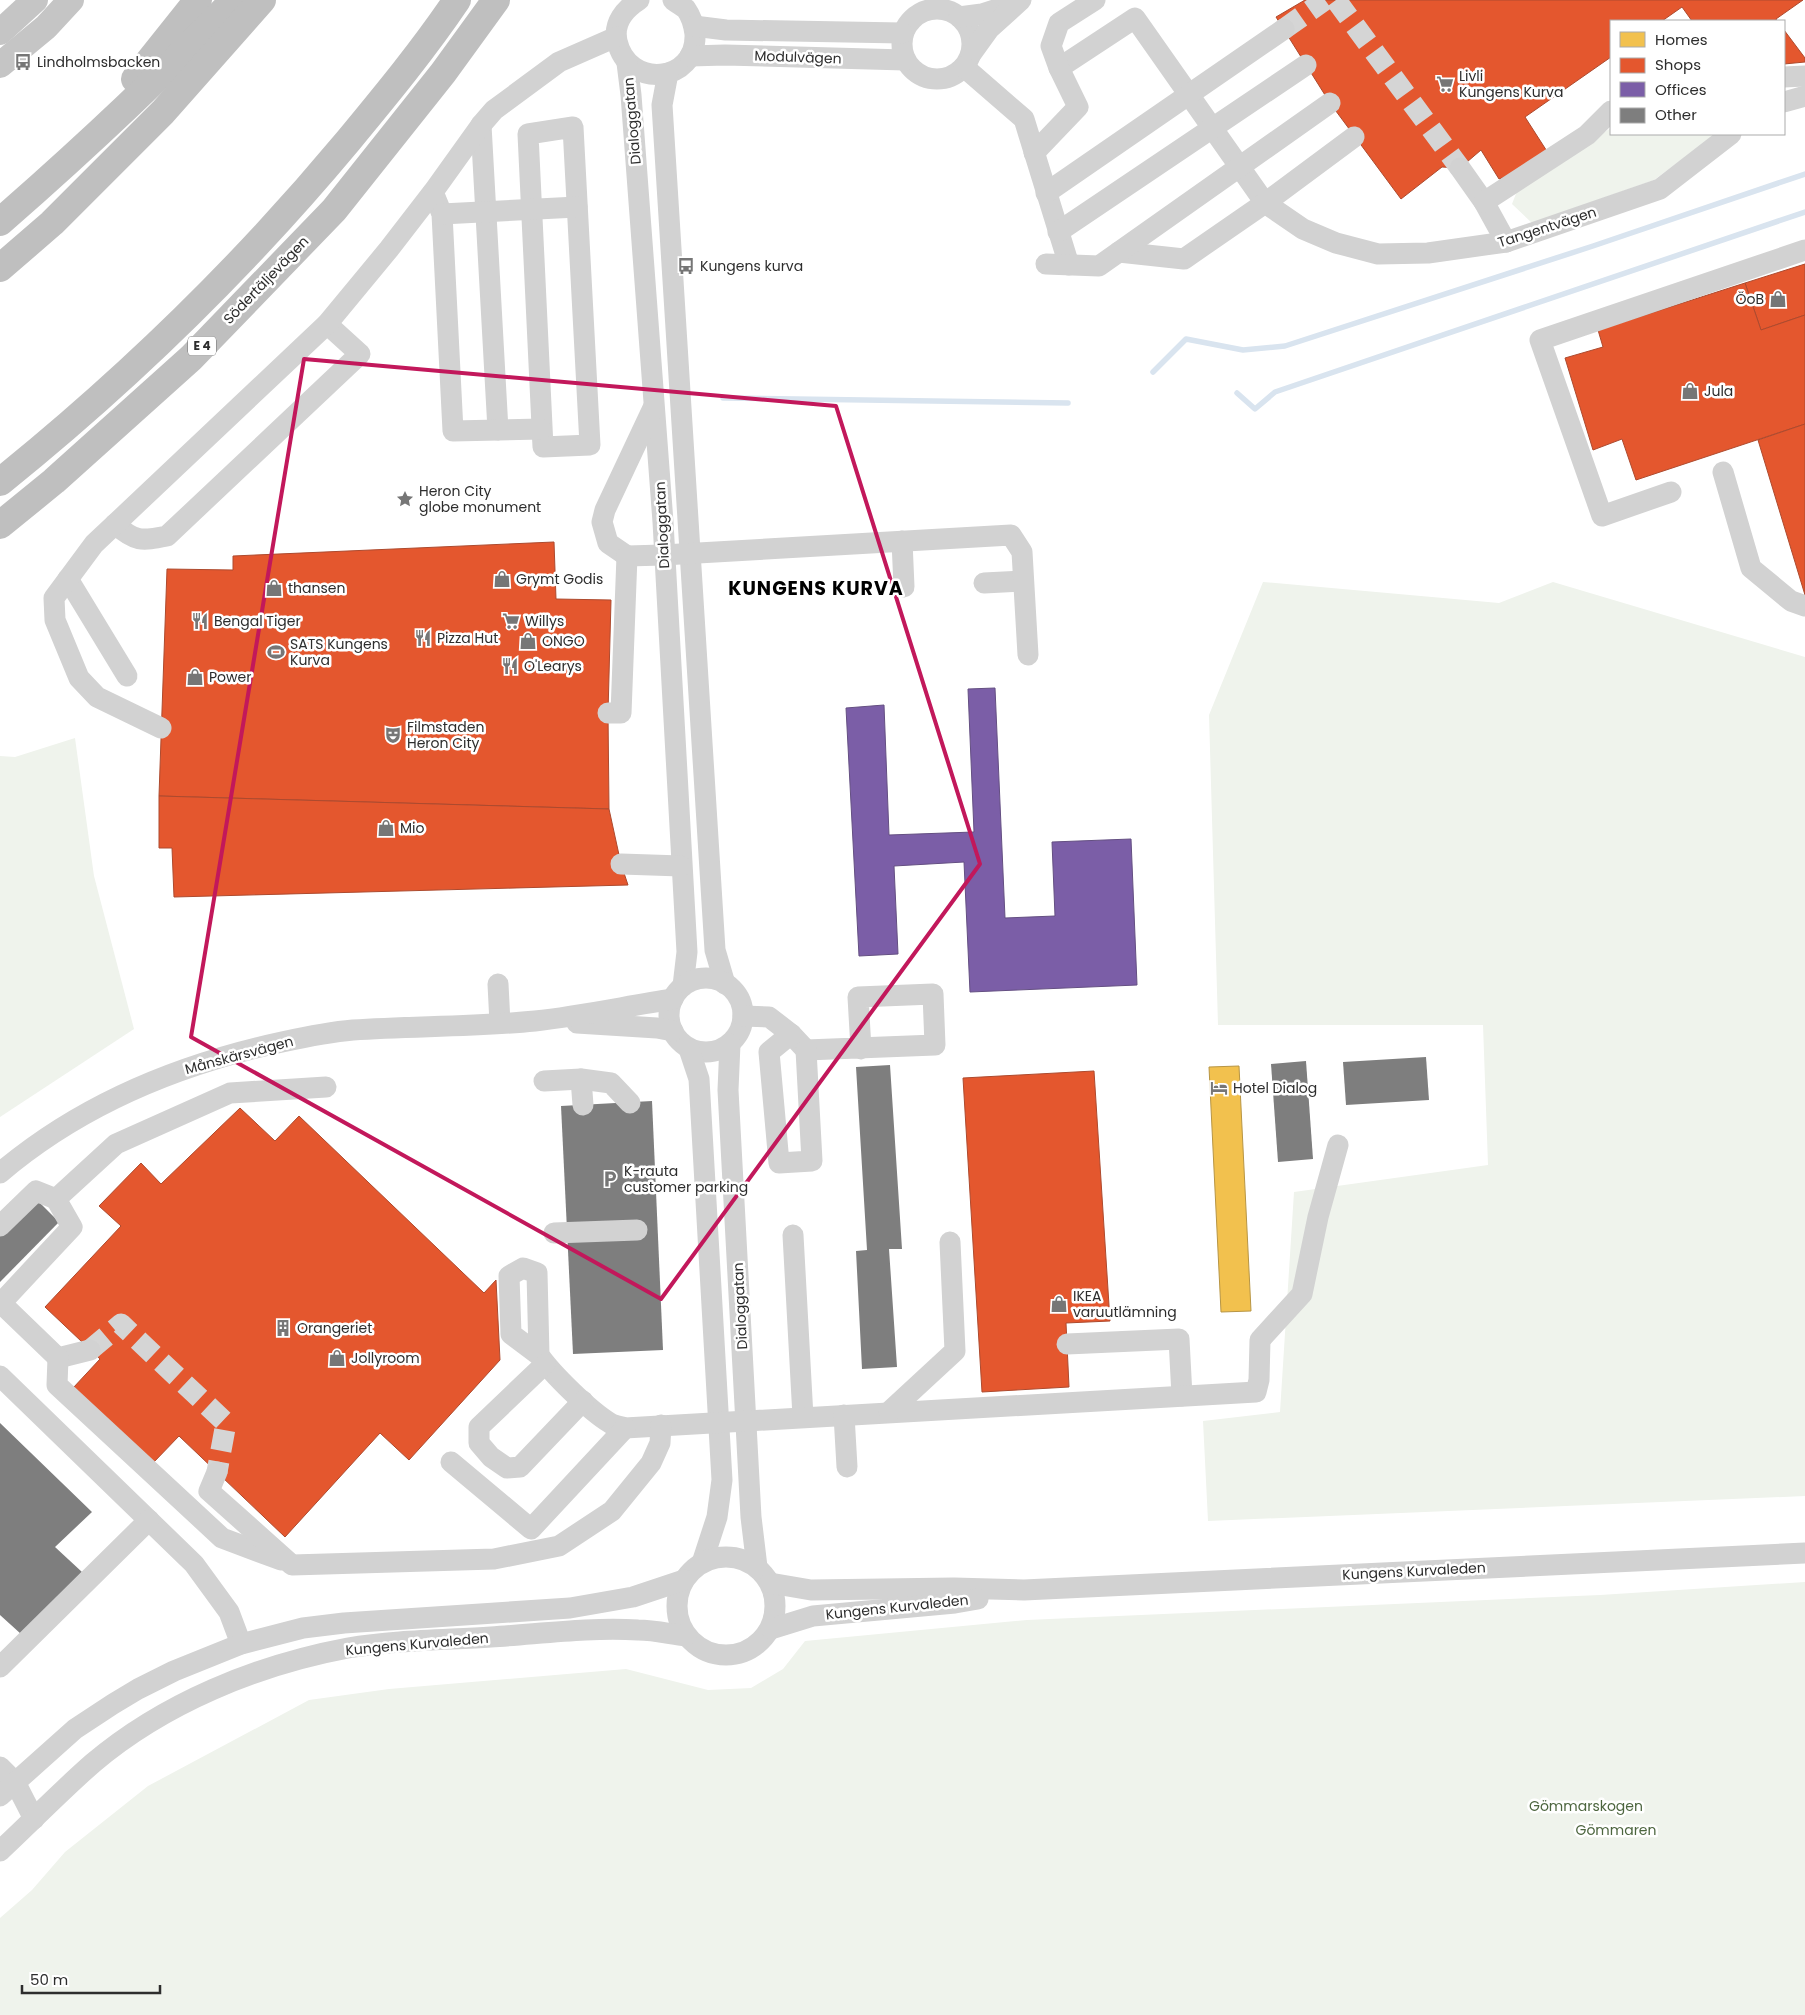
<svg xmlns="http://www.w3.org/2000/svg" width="1805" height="2015" viewBox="0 0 1805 2015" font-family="Poppins,sans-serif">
  <rect width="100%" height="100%" fill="#fff"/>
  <!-- green -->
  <g fill="#eff3ec">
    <path d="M 1611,128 L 1611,134 L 1716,134 L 1654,180 L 1532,223 L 1512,204 L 1519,186 Z"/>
    <path d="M 1263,582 L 1499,603 L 1553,582 L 1805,657 L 1805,1496 L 1208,1521 L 1203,1421 L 1280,1412 L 1294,1192 L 1488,1165 L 1483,1025 L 1218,1025 L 1209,715 Z"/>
    <path d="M 75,738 L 94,876 L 134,1029 L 0,1117 L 0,756 L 15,757 Z"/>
    <path d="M 1805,1582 L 1805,2015 L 0,2015 L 0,1918 L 32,1890 L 65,1852 L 148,1786 L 309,1700 L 389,1689 L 626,1669 L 708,1690 L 751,1688 L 783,1669 L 805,1641 L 1027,1620 L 1600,1595 Z"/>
  </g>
  <!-- homes -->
  <path fill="#f2c14e" stroke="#b79544" d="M 1239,1066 L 1251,1311 L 1221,1312 L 1209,1067 Z"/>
  <!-- shops -->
  <g fill="#e4572e" stroke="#ad4a2e">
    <path d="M 1305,0 L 1803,0 L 1776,19 L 1777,21 L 1692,21 L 1682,7 L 1662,21 L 1611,21 L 1611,57 L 1525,117 L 1550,156 L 1533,168 L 1499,179 L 1481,150 L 1460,168 L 1442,167 L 1401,199 L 1330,103 L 1276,17 Z"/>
    <path d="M 1784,30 L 1805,58 L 1805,62 L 1784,64 Z"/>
    <path d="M 1805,264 L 1805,315 L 1761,330 L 1745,283 Z"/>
    <path d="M 1745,283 L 1761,330 L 1805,315 L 1805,424 L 1636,480 L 1622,439 L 1593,450 L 1565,358 L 1603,347 L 1598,330 Z"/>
    <path d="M 1805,424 L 1805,595 L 1758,440 Z"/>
    <path d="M 554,542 L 556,599 L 611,600 L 608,713 L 609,809 L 159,796 L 167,569 L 233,570 L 233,556 Z"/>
    <path d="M 159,796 L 609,809 L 621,864 L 628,885 L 174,897 L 172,848 L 159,848 Z"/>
    <path d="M 1094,1071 L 1110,1321 L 1066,1323 L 1069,1387 L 982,1392 L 963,1078 Z"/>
    <path d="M 240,1108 L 275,1141 L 299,1116 L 484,1293 L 496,1280 L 500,1360 L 409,1460 L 380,1433 L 285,1537 L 179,1436 L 153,1463 L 73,1388 L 100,1359 L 45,1307 L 121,1226 L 99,1206 L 141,1163 L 161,1184 Z"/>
  </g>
  <!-- offices -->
  <path fill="#7b5ea7" stroke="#644f82" d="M 995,688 L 1005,918 L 1055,916 L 1052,842 L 1131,839 L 1137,985 L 970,992 L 964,862 L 894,866 L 898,954 L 859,956 L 846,708 L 884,705 L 889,835 L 974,832 L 968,689 Z"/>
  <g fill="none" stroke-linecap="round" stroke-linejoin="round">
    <!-- stream -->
    <g stroke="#d9e4ef" stroke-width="5.5">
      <path d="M 1153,372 L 1186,339 L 1243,350 L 1285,346 L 1593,246 L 1805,174"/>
      <path d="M 1237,393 L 1255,409 L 1275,392 L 1805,212"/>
      <path d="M 723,398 L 1068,403"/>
    </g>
  </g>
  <!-- building -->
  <g fill="#7e7e7e">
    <path d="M 1426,1057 L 1429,1100 L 1346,1105 L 1343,1062 Z"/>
    <path d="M 1306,1061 L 1313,1159 L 1278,1162 L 1271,1064 Z"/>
    <path d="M 890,1065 L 902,1249 L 889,1249 L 897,1367 L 862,1369 L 856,1251 L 867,1250 L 856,1067 Z"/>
    <path d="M 652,1101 L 663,1350 L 573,1354 L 561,1106 Z"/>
    <path d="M 36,1199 L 59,1222 L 0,1282 L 0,1235 Z"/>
    <path d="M 0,1423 L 92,1512 L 55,1547 L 82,1572 L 21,1634 L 0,1615 Z"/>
  </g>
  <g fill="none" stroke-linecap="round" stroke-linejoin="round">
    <!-- minor-tunnel -->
    <g stroke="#d5d5d5" stroke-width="21" stroke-dasharray="21 11" stroke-linecap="butt">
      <path d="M 1336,0 L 1460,168"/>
      <path d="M 1284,29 L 1325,0"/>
      <path d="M 90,1350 L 121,1324 L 226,1423 L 217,1472"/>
    </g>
    <!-- minor -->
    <g stroke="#d2d2d2" stroke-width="21">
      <path d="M 639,0 C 625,9 613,23 617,41 C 628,90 697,83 695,34 C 694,26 691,16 686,9 C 682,6 677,3 673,0"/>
      <circle cx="937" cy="44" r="35"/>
      <path d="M 959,17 L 982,14 L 1013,4"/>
      <path d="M 694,26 L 726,30 L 902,33"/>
      <path d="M 971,54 L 989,29 L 1021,0"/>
      <path d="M 690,56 L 725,55 L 905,60"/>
      <path d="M 627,63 L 631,95 L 663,522 L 687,952 L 683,986"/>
      <path d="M 964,67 L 1024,119 L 1069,265"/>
      <path d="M 1059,68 L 1135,18 L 1265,203 L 1303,229 L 1336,243 L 1378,254 L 1428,253 L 1506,242 L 1660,189 L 1731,134"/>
      <path d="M 668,73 L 662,105 L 715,950 L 725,984"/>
      <path d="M 1784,77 L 1805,76"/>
      <path d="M 1784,102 L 1805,96"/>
      <path d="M 481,125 L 498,430"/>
      <path d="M 573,127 L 590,445 L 543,447 L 528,134 Z"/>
      <path d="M 1034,153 L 1078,107 L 1059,68 L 1051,46 L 1059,23 L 1095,0"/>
      <path d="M 1460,168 L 1484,202 L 1506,242"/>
      <path d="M 433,192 L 442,214 L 453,431 L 541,429"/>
      <path d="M 1046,193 L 1284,29"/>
      <path d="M 1484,202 L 1587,135 L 1611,111"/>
      <path d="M 442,214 L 577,207"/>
      <path d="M 1058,232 L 1306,65"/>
      <path d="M 1119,252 L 1184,259 L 1265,203 L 1354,137"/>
      <path d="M 1046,264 L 1099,266 L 1330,103"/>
      <path d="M 1723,472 L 1751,568 L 1791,601 L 1805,606"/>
      <path d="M 1671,492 L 1602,516 L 1540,340 L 1805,250"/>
      <path d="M 115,524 C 135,542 141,541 167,536 L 360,354 L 327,324"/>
      <path d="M 902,541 L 904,587"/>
      <path d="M 627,556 L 608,543 L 602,522 L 605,510 L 653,408"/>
      <path d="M 68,579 L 127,676"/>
      <path d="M 984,583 L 1023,581"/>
      <path d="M 608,713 L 621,713 L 627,556 L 663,555 L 1011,535 L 1022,552 L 1028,655"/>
      <path d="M 161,728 L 97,697 L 79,678 L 55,620 L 54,598 L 94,544 L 327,324 L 389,249 L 433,192 L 481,125 L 494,110 L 559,62 L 616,37"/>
      <path d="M 621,864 L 681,866"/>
      <circle cx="706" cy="1015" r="37"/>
      <path d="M 498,984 L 500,1023"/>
      <path d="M 743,1016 L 769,1017 L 791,1034 L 806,1050 L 935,1045 L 933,994 L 858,997 L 861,1049"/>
      <path d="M 577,1023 L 657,1028 L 673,1031"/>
      <path d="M 791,1034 L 769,1052 L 779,1163 L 812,1161 L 806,1050"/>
      <path d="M 730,1044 L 728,1090 L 751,1517 L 757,1567"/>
      <path d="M 689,1049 L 699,1079 L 722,1480 L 717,1517 L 702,1563"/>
      <path d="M 581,1079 L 583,1105"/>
      <path d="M 544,1081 L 581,1079 L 611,1083 L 630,1103"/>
      <path d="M 0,1173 C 80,1105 180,1064 282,1042 C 305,1037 329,1032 353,1030 C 413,1026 474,1027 535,1021 C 581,1016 627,1006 673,999"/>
      <path d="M 0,1226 L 36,1191 L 56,1199"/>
      <path d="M 554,1233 L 637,1230"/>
      <path d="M 793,1235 L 803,1417"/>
      <path d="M 1067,1344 L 1179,1339 L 1182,1396"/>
      <path d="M 90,1350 L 58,1358 L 1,1303 L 72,1227 L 56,1199 L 116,1144 L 230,1093 L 326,1087"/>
      <path d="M 539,1355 L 511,1334 L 509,1276 L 523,1268 L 537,1273 L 539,1355 C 552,1374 590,1411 610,1423 C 614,1426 620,1426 625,1428 L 1256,1392 L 1259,1380 L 1260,1340 L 1302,1294 L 1318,1217 L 1338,1145"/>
      <path d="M 58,1358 L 57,1385 L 222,1538 L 281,1560"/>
      <path d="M 545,1364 L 479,1427 L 479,1443 L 491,1457 L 507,1468 L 520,1467 L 583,1401"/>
      <path d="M 0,1376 L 194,1564 L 229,1612 L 241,1644"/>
      <path d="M 889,1412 L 955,1351 L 950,1242"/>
      <path d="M 844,1415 L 847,1467"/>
      <path d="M 451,1462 L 531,1529 L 625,1428"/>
      <path d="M 217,1472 L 209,1491 L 292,1565 L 494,1559 L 559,1546 L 612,1511 L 651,1463 L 660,1443 L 661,1425"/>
      <circle cx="726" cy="1606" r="49"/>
      <path d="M 770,1583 L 811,1590 L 954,1588 L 1024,1590 L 1805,1553"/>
      <path d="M 771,1629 L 813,1616 L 955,1603 L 978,1599"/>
      <path d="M 0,1667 L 149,1520"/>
      <path d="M 0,1767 L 15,1782 L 34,1819"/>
      <path d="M 0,1796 L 75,1729 L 113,1704 L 138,1689 L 174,1671 L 241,1644 L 303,1628 L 344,1623 L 570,1608 L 633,1597 L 684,1580"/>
      <path d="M 0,1851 C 31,1822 61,1791 93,1763 C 164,1703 257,1665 348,1648 C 395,1640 444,1640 491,1637 C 540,1634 589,1627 638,1630 C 654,1630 670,1634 686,1636"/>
    </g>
    <!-- major -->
    <g stroke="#c5c5c5" stroke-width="26">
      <path d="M 0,32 L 35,0"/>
      <path d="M 0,65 L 46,27 L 71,0"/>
    </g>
    <!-- highway -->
    <g stroke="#bfbfbf" stroke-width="28">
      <path d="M 135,79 L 198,0"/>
      <path d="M 0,222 C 81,151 160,78 234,0"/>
      <path d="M 0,268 L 52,223 L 163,112 L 262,0"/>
      <path d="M 0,482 C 128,379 243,267 348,141 C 386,95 424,49 457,0"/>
      <path d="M 0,525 L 54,481 L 191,358 L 334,210 L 443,73 L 496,0"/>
    </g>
  </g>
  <!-- marked area -->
  <path fill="none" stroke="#c2185b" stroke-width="4" stroke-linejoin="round" d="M 304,359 L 836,406 L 980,864 L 661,1299 L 191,1037 Z"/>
  <!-- icons -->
  <defs>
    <g id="bus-bare" transform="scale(1.35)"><path d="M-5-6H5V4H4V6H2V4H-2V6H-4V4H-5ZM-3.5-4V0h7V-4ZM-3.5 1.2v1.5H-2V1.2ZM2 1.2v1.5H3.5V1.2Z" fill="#767676" stroke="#fff" stroke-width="2.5" paint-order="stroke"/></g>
    <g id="supermarket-bare" transform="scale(1.35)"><path d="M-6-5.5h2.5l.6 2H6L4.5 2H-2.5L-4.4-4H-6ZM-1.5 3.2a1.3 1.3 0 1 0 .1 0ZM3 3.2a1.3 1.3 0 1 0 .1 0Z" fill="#767676" stroke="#fff" stroke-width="2.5" paint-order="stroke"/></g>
    <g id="shop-bare" transform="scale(1.35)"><path d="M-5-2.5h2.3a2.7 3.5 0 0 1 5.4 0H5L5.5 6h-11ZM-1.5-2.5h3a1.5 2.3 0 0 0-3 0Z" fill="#767676" stroke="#fff" stroke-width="2.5" paint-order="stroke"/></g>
    <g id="sight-bare" transform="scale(1.35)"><path d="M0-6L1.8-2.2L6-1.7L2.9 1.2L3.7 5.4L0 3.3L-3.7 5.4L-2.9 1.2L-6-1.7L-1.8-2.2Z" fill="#767676" stroke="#fff" stroke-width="2.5" paint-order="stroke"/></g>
    <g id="restaurant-bare" transform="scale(1.35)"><path d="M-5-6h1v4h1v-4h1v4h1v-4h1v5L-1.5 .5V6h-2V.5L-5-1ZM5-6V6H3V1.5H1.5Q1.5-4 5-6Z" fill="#767676" stroke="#fff" stroke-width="2.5" paint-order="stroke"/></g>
    <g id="stadium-bare" transform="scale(1.35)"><path d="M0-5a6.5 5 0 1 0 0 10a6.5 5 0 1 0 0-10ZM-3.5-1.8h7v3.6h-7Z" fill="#767676" stroke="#fff" stroke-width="2.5" paint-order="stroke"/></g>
    <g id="theatre-bare" transform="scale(1.35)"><path d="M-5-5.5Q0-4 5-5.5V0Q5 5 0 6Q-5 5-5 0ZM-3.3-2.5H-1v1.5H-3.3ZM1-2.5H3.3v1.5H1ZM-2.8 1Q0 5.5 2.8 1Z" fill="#767676" stroke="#fff" stroke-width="2.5" paint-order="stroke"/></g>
    <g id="hotel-bare" transform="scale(1.35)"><path d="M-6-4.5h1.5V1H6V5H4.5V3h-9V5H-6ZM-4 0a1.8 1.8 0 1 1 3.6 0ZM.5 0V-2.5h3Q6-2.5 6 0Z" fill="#767676" stroke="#fff" stroke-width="2.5" paint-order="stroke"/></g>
    <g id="parking-bare" transform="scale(1.35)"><path d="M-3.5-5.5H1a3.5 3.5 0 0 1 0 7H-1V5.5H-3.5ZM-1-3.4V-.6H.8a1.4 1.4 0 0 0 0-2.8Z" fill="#767676" stroke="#fff" stroke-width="2.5" paint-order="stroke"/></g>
    <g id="building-bare" transform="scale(1.35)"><path d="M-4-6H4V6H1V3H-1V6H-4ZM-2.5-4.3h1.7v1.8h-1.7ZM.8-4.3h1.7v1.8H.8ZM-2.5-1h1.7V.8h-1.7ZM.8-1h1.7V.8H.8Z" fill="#767676" stroke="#fff" stroke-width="2.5" paint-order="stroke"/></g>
  </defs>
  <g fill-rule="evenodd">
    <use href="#bus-bare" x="23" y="62"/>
    <use href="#supermarket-bare" x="1445" y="84"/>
    <use href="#bus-bare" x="686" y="266"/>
    <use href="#shop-bare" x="1778" y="299"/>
    <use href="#shop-bare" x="1690" y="391"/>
    <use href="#sight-bare" x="405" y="499"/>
    <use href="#shop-bare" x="502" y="579"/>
    <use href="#shop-bare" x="274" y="588"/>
    <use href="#restaurant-bare" x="200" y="621"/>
    <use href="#supermarket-bare" x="511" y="621"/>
    <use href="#restaurant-bare" x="423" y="638"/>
    <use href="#shop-bare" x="528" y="641"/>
    <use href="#stadium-bare" x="276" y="652"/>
    <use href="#restaurant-bare" x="510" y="666"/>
    <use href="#shop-bare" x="195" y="677"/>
    <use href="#theatre-bare" x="393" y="735"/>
    <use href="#shop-bare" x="386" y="828"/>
    <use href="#hotel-bare" x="1219" y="1088"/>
    <use href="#parking-bare" x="610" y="1179"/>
    <use href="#shop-bare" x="1059" y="1304"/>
    <use href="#building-bare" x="283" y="1328"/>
    <use href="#shop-bare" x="337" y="1358"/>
  </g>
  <g text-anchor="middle" stroke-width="5" stroke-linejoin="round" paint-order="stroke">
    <!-- shield labels -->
    <rect fill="#fff" stroke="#6c6c6c" stroke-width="1" x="188" y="336.5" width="28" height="19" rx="4"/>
    <g font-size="12" font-weight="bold" fill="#2d2d2d">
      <text x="202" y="350">E 4</text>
    </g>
    <!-- street labels -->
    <g font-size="14" fill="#2d2d2d" stroke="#fff">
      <text transform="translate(798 57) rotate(2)" y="5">Modulvägen</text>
      <text transform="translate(632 121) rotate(-95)" y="5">Dialoggatan</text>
      <text transform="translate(1547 227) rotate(-18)" y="5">Tangentvägen</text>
      <text transform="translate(266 280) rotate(-46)" y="5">Södertäljevägen</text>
      <text transform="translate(662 525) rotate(-93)" y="5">Dialoggatan</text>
      <text transform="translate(239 1055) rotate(-15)" y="5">Månskärsvägen</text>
      <text transform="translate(740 1306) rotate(-93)" y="5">Dialoggatan</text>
      <text transform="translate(1414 1571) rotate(-3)" y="5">Kungens Kurvaleden</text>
      <text transform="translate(897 1607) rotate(-6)" y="5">Kungens Kurvaleden</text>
      <text transform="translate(417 1644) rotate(-5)" y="5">Kungens Kurvaleden</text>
    </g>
    <!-- poi labels -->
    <g font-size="14" fill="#2d2d2d" stroke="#fff" text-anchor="start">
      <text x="37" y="67">Lindholmsbacken</text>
      <text x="1459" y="81">Livli<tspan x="1459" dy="16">Kungens Kurva</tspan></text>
      <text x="700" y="271">Kungens kurva</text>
      <text x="1764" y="304" text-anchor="end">ÖoB</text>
      <text x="1704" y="396">Jula</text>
      <text x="419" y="496">Heron City<tspan x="419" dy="16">globe monument</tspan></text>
      <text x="516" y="584">Grymt Godis</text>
      <text x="288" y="593">thansen</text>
      <text x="214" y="626">Bengal Tiger</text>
      <text x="525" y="626">Willys</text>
      <text x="437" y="643">Pizza Hut</text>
      <text x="542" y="646">ONGO</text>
      <text x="290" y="649">SATS Kungens<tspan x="290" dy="16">Kurva</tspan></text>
      <text x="524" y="671">O'Learys</text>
      <text x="209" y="682">Power</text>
      <text x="407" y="732">Filmstaden<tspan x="407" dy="16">Heron City</tspan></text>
      <text x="400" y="833">Mio</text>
      <text x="1233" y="1093">Hotel Dialog</text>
      <text x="624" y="1176">K-rauta<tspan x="624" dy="16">customer parking</tspan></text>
      <text x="1073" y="1301">IKEA<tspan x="1073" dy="16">varuutlämning</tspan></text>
      <text x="297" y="1333">Orangeriet</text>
      <text x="351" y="1363">Jollyroom</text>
    </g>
    <!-- park labels -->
    <g font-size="14" fill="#4c653e" stroke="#fff">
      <text x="1586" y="1811">Gömmarskogen</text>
      <text x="1616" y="1835">Gömmaren</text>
    </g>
    <!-- district labels -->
    <g font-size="19" font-weight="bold" letter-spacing="1" fill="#000" stroke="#fff">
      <text x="816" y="595">KUNGENS KURVA</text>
    </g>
  </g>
  <!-- legend -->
  <rect x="1610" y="20" width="175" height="115" fill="#ffffff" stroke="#ababab"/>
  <rect x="1620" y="32" width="25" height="15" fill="#f2c14e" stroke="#ababab"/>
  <text x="1655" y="45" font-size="15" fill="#2d2d2d">Homes</text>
  <rect x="1620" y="58" width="25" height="15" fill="#e4572e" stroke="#ababab"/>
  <text x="1655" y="70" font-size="15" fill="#2d2d2d">Shops</text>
  <rect x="1620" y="82" width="25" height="15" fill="#7b5ea7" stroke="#ababab"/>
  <text x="1655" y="95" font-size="15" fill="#2d2d2d">Offices</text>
  <rect x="1620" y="108" width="25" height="15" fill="#7e7e7e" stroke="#ababab"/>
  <text x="1655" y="120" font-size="15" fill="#2d2d2d">Other</text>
  <!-- scale -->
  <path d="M22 1985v8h138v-8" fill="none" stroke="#2d2d2d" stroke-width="2.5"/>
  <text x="30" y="1985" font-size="15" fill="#2d2d2d" stroke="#ffffff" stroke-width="4" paint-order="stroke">50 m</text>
</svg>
